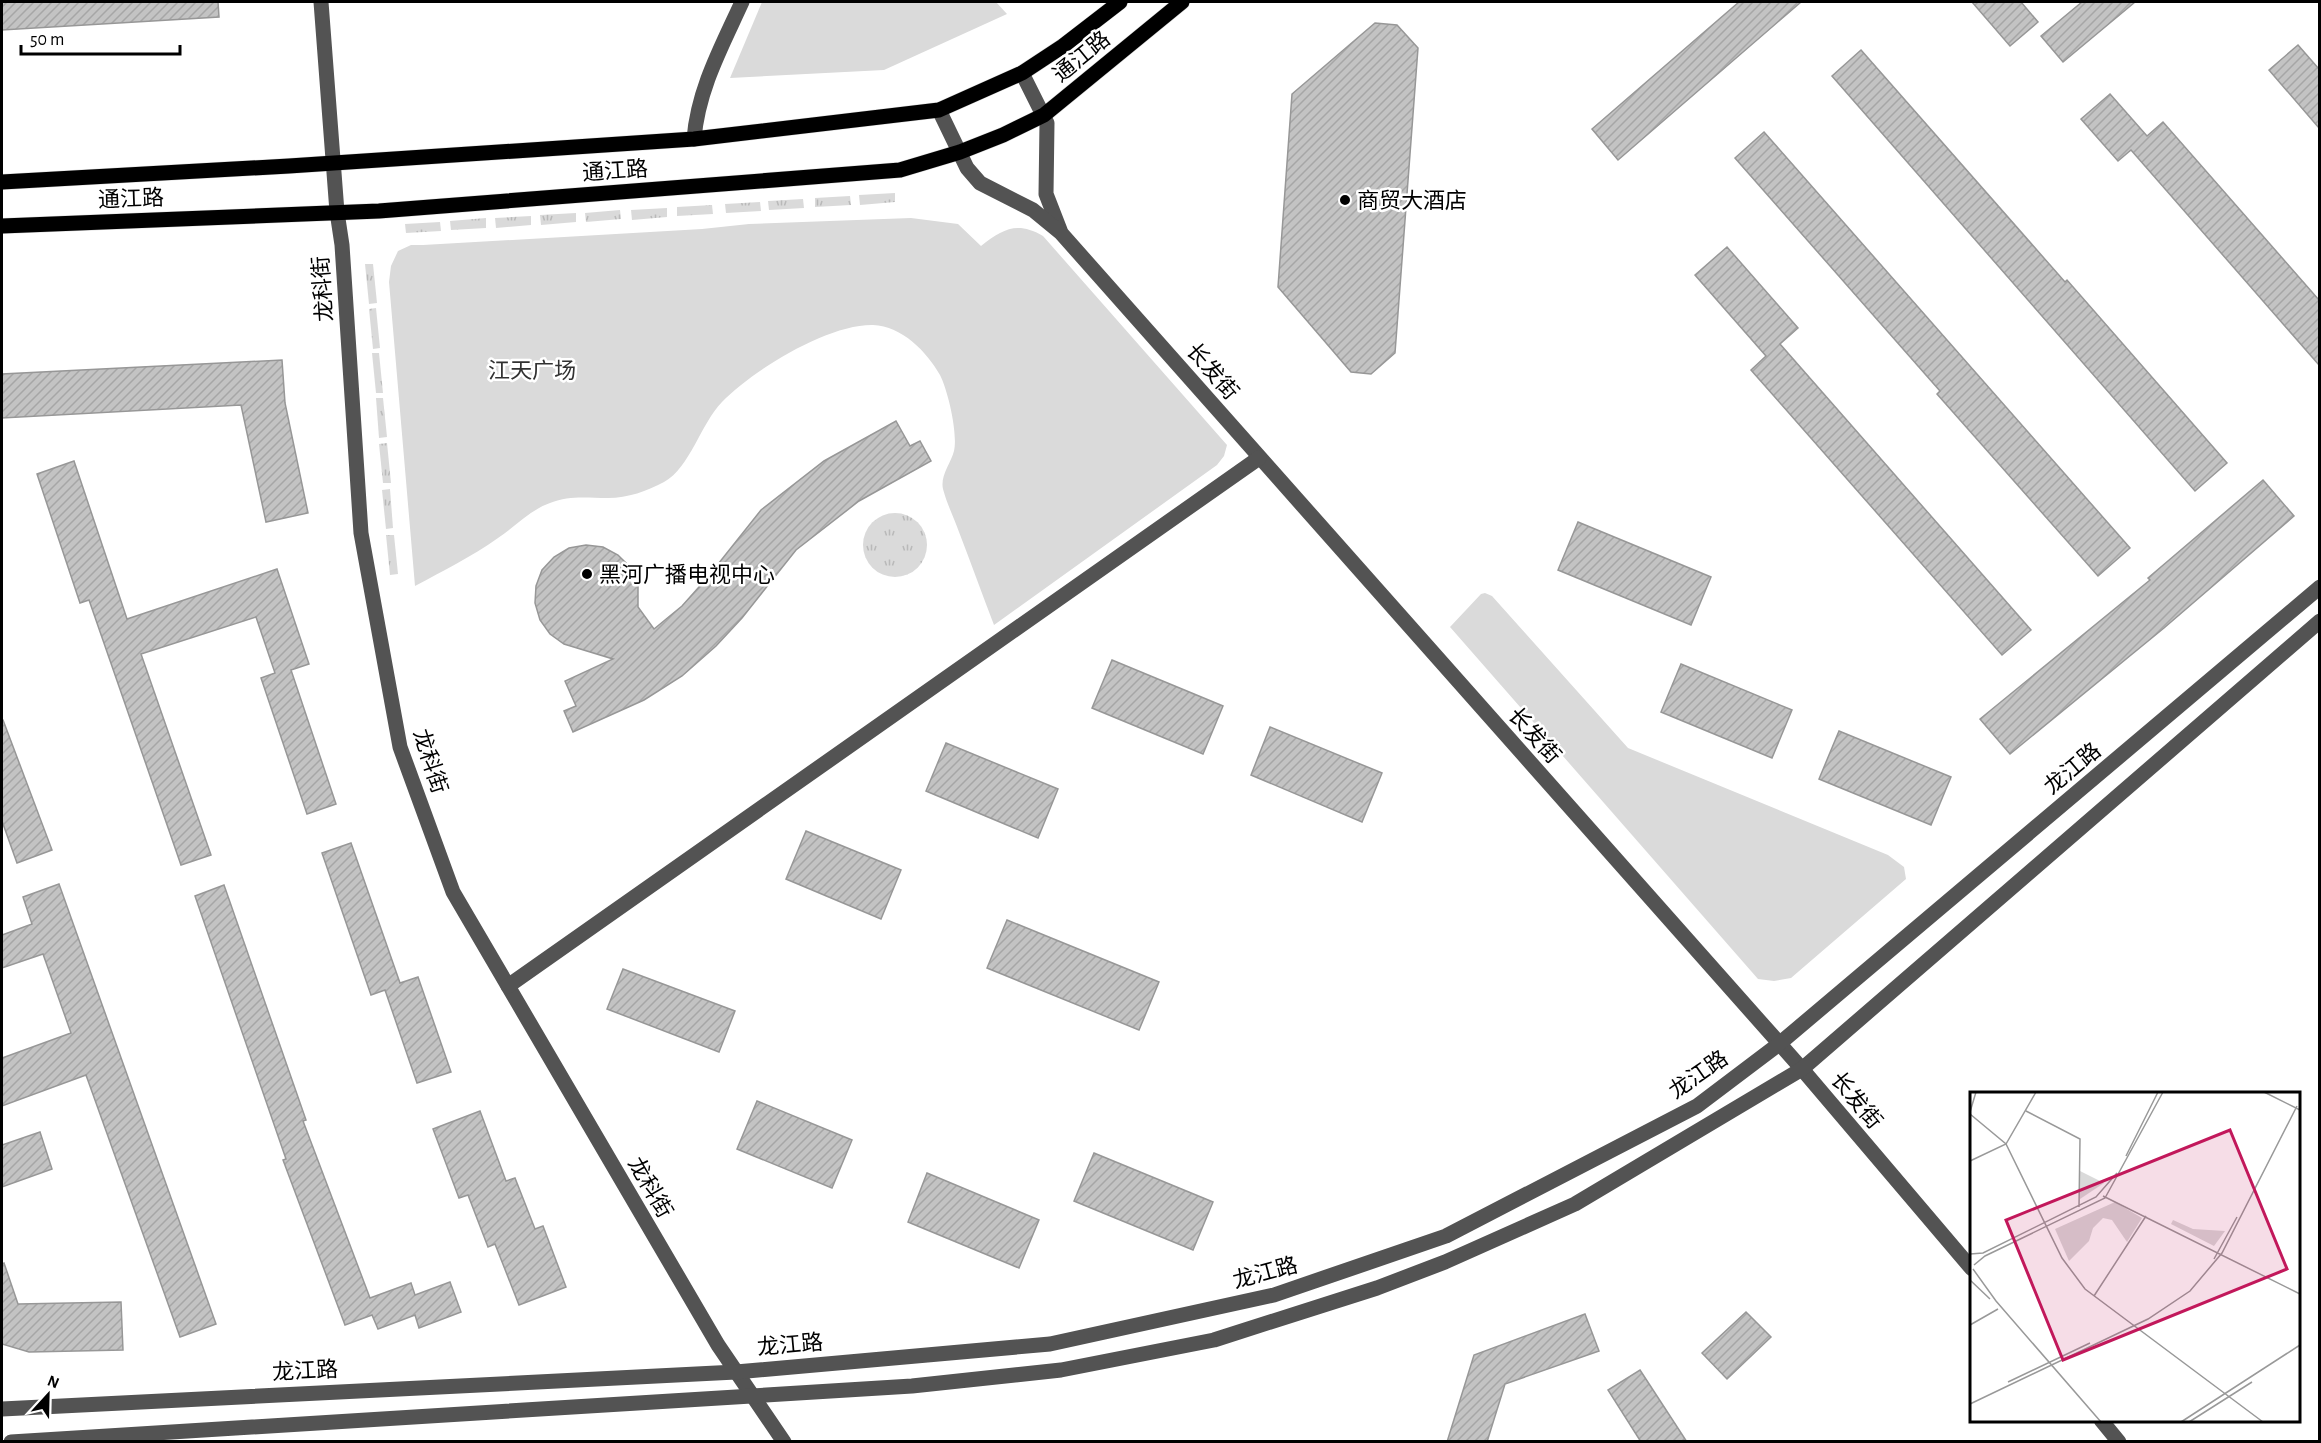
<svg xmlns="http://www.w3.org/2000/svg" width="2321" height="1443" viewBox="0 0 2321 1443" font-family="'Alegreya Sans','Noto Sans SC',sans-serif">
  <defs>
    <pattern id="grass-tufts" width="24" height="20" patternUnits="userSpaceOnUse" patternTransform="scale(1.5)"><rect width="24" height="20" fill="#dadada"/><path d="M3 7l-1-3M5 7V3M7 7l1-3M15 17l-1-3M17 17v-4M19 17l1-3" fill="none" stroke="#b9b9b9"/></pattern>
    <pattern id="building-hatch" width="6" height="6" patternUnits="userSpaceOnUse" patternTransform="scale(1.5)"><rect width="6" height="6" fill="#c3c3c3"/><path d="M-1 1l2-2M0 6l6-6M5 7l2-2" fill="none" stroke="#a6a6a6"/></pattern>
  </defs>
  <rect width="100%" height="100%" fill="#fff"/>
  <!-- grass -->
  <g fill="url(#grass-tufts)">
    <path d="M 895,193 L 895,202 L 860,205 L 859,195 Z"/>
    <path d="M 850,196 L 851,205 L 815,207 L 815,198 Z"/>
    <path d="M 803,199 L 804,208 L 769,210 L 768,201 Z"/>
    <path d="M 760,202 L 761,211 L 726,213 L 725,204 Z"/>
    <path d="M 712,205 L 713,214 L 677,216 L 677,207 Z"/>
    <path d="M 667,208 L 667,217 L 632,220 L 631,210 Z"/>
    <path d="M 620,210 L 621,219 L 586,222 L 585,213 Z"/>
    <path d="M 576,213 L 576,222 L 541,225 L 540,215 Z"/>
    <path d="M 531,216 L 531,225 L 496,228 L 495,218 Z"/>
    <path d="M 486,218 L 486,228 L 451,230 L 450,221 Z"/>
    <path d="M 440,222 L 441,231 L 406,233 L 405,224 Z"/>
    <path d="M 365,264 L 373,264 L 377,303 L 369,304 Z"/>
    <path d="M 376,308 L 380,348 L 373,349 L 369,309 Z"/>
    <path d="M 372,353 L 379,353 L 383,393 L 376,393 Z"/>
    <path d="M 376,398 L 383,398 L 387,437 L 379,438 Z"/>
    <path d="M 387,443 L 391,483 L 383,483 L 379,444 Z"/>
    <path d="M 390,489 L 393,528 L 386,529 L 382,490 Z"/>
    <circle cx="895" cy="545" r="32"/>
    <path d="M 386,535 L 394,535 L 398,574 L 390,575 Z"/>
  </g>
  <!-- park -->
  <g fill="#dadada">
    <path d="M 762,2 L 996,2 L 1007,14 L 884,70 L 730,78 Z"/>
    <path d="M 911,218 L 958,224 L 981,246 C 1003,229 1017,221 1043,236 L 1227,445 L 1224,456 L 1217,465 L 994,625 C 982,594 971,563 959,532 C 954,518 947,504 943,489 C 940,476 951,463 954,451 C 958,433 948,391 940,375 C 927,352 902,326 873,325 C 828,324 753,370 722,402 C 701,423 690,468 664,482 C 647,491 628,498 608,498 C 587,498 570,495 550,503 C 530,510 515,527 498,538 C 471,557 443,571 415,586 L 389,282 L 391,266 L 398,251 L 411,245 L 423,245 L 702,229 L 749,224 Z"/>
    <path d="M 1485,593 L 1492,596 L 1628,748 L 1888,855 L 1904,867 L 1906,879 L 1791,978 L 1774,981 L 1758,979 L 1450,627 L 1481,594 Z"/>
  </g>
  <!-- building -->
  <g fill="url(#building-hatch)" stroke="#979797" stroke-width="1.5">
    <path d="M 2,2 L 218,2 L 219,17 L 2,30 Z"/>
    <path d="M 1739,2 L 1801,2 L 1618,160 L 1592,129 Z"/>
    <path d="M 1972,2 L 2021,2 L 2038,22 L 2010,46 Z"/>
    <path d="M 2082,2 L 2135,2 L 2063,62 L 2041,36 Z"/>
    <path d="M 1375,23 L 1397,25 L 1418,48 L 1395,353 L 1371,374 L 1351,372 L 1278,287 L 1292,94 Z"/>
    <path d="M 2298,45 L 2319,69 L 2319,128 L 2269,70 Z"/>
    <path d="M 1861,50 L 2065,282 L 2067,280 L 2227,463 L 2195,491 L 1832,76 Z"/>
    <path d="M 2110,94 L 2147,136 L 2163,122 L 2319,300 L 2319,365 L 2131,150 L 2118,161 L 2081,119 Z"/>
    <path d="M 1764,132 L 2130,548 L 2098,576 L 1937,394 L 1940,391 L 1735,158 Z"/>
    <path d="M 1727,247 L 1798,328 L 1780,344 L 2031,630 L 2002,655 L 1751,370 L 1766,356 L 1695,275 Z"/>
    <path d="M 282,360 L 285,403 L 308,513 L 266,522 L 241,405 L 2,418 L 2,374 Z"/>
    <path d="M 896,421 L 910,446 L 920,441 L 931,461 L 859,501 L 796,550 L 742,618 L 716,646 L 682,676 L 644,700 L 573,732 L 564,711 L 576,706 L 565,681 L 613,659 L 564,644 L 550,634 L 540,620 L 535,603 L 536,586 L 542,570 L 554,557 L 569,548 L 586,545 L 603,547 L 618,555 L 630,567 L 638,583 L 638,607 L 654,629 L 682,606 L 707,578 L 761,510 L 824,461 Z"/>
    <path d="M 74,461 L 127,619 L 277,569 L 309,664 L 291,670 L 336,804 L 307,814 L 261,678 L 275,673 L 256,617 L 141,654 L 211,855 L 181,865 L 89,600 L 80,603 L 37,474 Z"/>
    <path d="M 2263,480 L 2294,516 L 2164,628 L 2010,754 L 1980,719 L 2150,580 L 2148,578 Z"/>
    <path d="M 1578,522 L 1711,577 L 1691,625 L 1558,570 Z"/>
    <path d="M 1112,660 L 1223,706 L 1203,754 L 1092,708 Z"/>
    <path d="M 1681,664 L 1792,710 L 1772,758 L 1661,712 Z"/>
    <path d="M 2,720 L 3,720 L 52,850 L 17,863 L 2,821 Z"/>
    <path d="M 1270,727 L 1382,773 L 1362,822 L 1251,775 Z"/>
    <path d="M 1839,731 L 1951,777 L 1931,825 L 1819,779 Z"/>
    <path d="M 946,743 L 1058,789 L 1038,838 L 926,791 Z"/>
    <path d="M 806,831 L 901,870 L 881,919 L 786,879 Z"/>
    <path d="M 351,843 L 400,983 L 418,977 L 451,1072 L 417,1083 L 385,990 L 371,995 L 322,853 Z"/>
    <path d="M 59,884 L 216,1324 L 180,1337 L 86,1075 L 2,1106 L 2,1058 L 71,1033 L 43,954 L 2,968 L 2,935 L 32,924 L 23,897 Z"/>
    <path d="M 224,885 L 306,1120 L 303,1121 L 370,1298 L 411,1283 L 415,1295 L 450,1282 L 461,1312 L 419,1328 L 415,1315 L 378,1329 L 372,1315 L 345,1325 L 283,1160 L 286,1159 L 195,896 Z"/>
    <path d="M 1007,920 L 1159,982 L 1139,1030 L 987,968 Z"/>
    <path d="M 623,969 L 735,1011 L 719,1052 L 607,1009 Z"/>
    <path d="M 757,1101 L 852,1140 L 832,1188 L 737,1149 Z"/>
    <path d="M 480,1111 L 506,1181 L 515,1178 L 535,1229 L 543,1226 L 566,1287 L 519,1305 L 495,1244 L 488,1247 L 468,1195 L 459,1198 L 433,1129 Z"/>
    <path d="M 40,1132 L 52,1169 L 2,1187 L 2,1145 Z"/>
    <path d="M 1094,1153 L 1213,1202 L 1193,1250 L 1074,1201 Z"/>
    <path d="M 927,1173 L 1039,1220 L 1019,1268 L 908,1222 Z"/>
    <path d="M 4,1263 L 18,1304 L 121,1302 L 123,1350 L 29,1352 L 2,1344 L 2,1264 Z"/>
    <path d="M 1746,1312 L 1771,1337 L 1727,1379 L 1702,1353 Z"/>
    <path d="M 1585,1314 L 1599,1351 L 1505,1384 L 1487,1442 L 1447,1442 L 1474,1355 Z"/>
    <path d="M 1640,1370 L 1687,1442 L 1641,1442 L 1608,1390 Z"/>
  </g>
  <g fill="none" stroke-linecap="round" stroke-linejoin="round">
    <!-- major casing -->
    <g stroke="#dbdbdb" stroke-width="16">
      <g id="major">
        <path d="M 2,182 L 289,166 L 694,139 L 939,110 L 1022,73 L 1063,46 L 1120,2"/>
        <path d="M 2,226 L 379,211 L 900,170 L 960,152 L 1003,135 L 1044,115 L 1182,2"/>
      </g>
    </g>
    <!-- minor -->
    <g stroke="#535353" stroke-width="15">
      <path d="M 321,2 L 337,212 L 342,245 L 361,533 L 400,747 L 453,892 L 718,1345 L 784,1442"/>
      <path d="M 1022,73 L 1047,123 L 1046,194 L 1060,230"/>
      <path d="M 939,110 L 967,168 L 980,183 L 1033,210 L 1061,233 L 1802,1069 L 1972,1269"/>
      <path d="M 694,139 C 698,89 722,46 742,2"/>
      <path d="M 508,986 L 1259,458"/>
      <path d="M 2,1409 L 736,1372 L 1050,1344 L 1274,1295 L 1446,1236 L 1697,1106 L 1779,1044 L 2320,587"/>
      <path d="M 2101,1420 L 2119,1442"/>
      <path d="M 11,1442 L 912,1386 L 1061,1370 L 1214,1340 L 1377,1288 L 1445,1262 L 1575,1204 L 1802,1069 L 2320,621"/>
    </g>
    <!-- major -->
    <use href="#major" stroke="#000" stroke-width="15"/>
  </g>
  <!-- markers -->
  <g fill="#000" stroke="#fff" stroke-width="2">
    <circle cx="1345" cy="200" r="6"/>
    <circle cx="587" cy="574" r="6"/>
  </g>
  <g text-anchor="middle" stroke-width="5" stroke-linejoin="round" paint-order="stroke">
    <!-- street labels -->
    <g font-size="22" fill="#000" stroke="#fff">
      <text transform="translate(1081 56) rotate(-39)" y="8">通江路</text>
      <text transform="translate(615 170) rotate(-4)" y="8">通江路</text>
      <text transform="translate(131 198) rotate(-2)" y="8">通江路</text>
      <text transform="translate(322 289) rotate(-94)" y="8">龙科街</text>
      <text transform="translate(1213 371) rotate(49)" y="8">长发街</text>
      <text transform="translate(1535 735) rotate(48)" y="8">长发街</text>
      <text transform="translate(431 761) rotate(72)" y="8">龙科街</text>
      <text transform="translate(2072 768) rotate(-40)" y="8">龙江路</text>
      <text transform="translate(1698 1074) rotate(-35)" y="8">龙江路</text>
      <text transform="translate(1857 1100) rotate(50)" y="8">长发街</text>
      <text transform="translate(651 1187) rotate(60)" y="8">龙科街</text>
      <text transform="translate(1265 1272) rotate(-15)" y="8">龙江路</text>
      <text transform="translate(790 1344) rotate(-5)" y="8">龙江路</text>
      <text transform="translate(305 1370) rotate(-3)" y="8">龙江路</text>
    </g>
    <!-- poi labels -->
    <g font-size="22" fill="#000" stroke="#fff" text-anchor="start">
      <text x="1357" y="208">商贸大酒店</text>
      <text x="599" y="582">黑河广播电视中心</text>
    </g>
    <!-- park labels -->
    <g font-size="22" fill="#313131" stroke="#fff">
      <text x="532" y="378">江天广场</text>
    </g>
  </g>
  <!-- overview -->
  <g transform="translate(1970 1092)">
    <rect width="330" height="330" fill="#fff"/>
    <path d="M 110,79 L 134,91 L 110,107 ZM 145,110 L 172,126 L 157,150 L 142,128 L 133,126 L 123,136 L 119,149 L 99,169 L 85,137 ZM 203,128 L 223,137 L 255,139 L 244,154 L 201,132 Z" fill="#dadada"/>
    <path fill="none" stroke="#999" stroke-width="1.5" d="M 294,0 L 330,18M 56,19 L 110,47 L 109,115M 0,20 L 6,0M 0,22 L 36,52 L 92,166 L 115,197 L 293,330M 156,64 L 188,0M 0,69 L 36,52 L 66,0M 133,104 L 330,202M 0,162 L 13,161 L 126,105 L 147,81M 244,167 L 267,125M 4,173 L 15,164 L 135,106 L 193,0M 3,177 L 26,209 L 131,330M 0,188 L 20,207M 124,204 L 176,124M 0,233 L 28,217M 38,290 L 120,251M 0,312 L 178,227 L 220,199 L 252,161 L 327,14M 211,330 L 330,253M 219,330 L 282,290"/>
    <path fill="#c2185b" fill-opacity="0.15" stroke="#c2185b" stroke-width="3" d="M 260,38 L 317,177 L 93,268 L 36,128 Z"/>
    <rect width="330" height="330" fill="none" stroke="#000" stroke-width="3"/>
  </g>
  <!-- border -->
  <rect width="2321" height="1443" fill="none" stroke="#000000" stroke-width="6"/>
  <!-- north arrow -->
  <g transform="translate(48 1395) rotate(22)" stroke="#ffffff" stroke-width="4.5" paint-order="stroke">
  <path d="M0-4.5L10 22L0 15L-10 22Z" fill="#000000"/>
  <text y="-9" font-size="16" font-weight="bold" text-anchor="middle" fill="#000000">N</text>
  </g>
  <!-- scale -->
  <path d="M21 45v9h159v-9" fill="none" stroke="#000000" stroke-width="3"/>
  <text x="30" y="45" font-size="18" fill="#000000" stroke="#ffffff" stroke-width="4.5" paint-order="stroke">50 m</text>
</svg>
